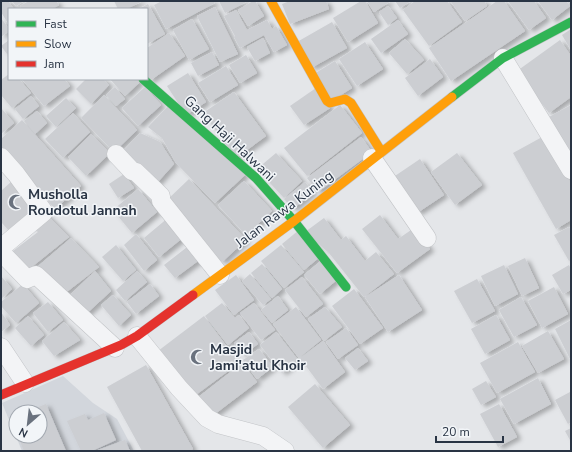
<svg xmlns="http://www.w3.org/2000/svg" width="572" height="452" viewBox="0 0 572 452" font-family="'Nunito Sans',sans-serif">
  <defs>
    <filter id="shadow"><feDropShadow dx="4.5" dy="2.5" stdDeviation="2" flood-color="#0004"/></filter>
  </defs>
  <rect width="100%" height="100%" fill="#e4e6e9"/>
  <!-- built -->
  <path fill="#d2d6dc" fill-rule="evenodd" d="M 63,376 L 93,403 L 117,419 L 134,451 L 22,451 L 2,403 ZM 16,412 L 40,412 L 40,436 L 16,436 Z"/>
  <!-- building -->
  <g fill="#ccced2" filter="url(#shadow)">
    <path d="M 1,1 L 8,1 L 14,9 L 9,9 L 9,25 L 1,12 Z"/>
    <path d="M 12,1 L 24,1 L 16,6 Z"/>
    <path d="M 29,1 L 56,1 L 59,5 L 52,9 L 22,9 L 20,6 Z"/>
    <path d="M 114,1 L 143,1 L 126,9 L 118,9 Z"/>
    <path d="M 162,1 L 213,1 L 215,3 L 166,29 L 154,5 Z"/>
    <path d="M 219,1 L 248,1 L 225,13 Z"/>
    <path d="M 253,1 L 255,1 L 264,16 L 248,26 L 238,10 Z"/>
    <path d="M 290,1 L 326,1 L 329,9 L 290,24 L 282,4 Z"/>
    <path d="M 361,1 L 365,1 L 378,23 L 348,42 L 333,18 Z"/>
    <path d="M 367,1 L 391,1 L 374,12 Z"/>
    <path d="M 395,1 L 411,1 L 400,8 Z"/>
    <path d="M 415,1 L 447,1 L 462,22 L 429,46 L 403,10 Z"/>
    <path d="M 453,1 L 484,1 L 487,6 L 465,21 L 451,2 Z"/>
    <path d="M 497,1 L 504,1 L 525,31 L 451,81 L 429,48 Z"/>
    <path d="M 508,1 L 534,1 L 546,18 L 529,30 Z"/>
    <path d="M 538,1 L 566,1 L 570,6 L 552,20 Z"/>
    <path d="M 148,4 L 165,34 L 147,44 L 147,9 L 139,9 Z"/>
    <path d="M 388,6 L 397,18 L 388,25 L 379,12 Z"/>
    <path d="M 215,7 L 238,54 L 220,62 L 197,16 Z"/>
    <path d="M 236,10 L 247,30 L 267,20 L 272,29 L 276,26 L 287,45 L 274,52 L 264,35 L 240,48 L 234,37 L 235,36 L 224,16 Z"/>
    <path d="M 1,18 L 9,29 L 9,31 L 1,37 Z"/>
    <path d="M 192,19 L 209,49 L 189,60 L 173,30 Z"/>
    <path d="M 398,20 L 408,34 L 381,53 L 371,39 Z"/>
    <path d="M 332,22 L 347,48 L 311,68 L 297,42 Z"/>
    <path d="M 571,29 L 571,50 L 562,35 Z"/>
    <path d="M 169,33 L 185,56 L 148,82 L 147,48 Z"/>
    <path d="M 263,38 L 270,53 L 255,61 L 247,47 Z"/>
    <path d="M 405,39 L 424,60 L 407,74 L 389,53 Z"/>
    <path d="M 9,40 L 9,53 L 7,54 L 1,46 Z"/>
    <path d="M 560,40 L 571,56 L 571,97 L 549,113 L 517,71 Z"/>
    <path d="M 365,42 L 383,69 L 357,86 L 339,59 Z"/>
    <path d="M 212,52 L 219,65 L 198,76 L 191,63 Z"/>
    <path d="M 246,55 L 257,73 L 240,83 L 229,65 Z"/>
    <path d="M 430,59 L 443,77 L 418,96 L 405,78 Z"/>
    <path d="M 335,61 L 352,88 L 331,101 L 314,74 Z"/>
    <path d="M 226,66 L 238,85 L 210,102 L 198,83 Z"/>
    <path d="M 188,73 L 206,102 L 186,115 L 167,86 Z"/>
    <path d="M 9,74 L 9,79 L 19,79 L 31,93 L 12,108 L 1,95 L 1,80 Z"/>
    <path d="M 22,79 L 64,79 L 70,86 L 44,106 Z"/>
    <path d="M 86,79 L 103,79 L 109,85 L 91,104 L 76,89 Z"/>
    <path d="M 110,79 L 137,79 L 140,82 L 125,96 Z"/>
    <path d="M 115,87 L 125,99 L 116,106 L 106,95 Z"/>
    <path d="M 145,87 L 161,105 L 138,126 L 122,108 Z"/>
    <path d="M 316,88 L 330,108 L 304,125 L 290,106 Z"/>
    <path d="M 234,92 L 266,136 L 236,158 L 203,113 Z"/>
    <path d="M 104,95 L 137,130 L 114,152 L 81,118 Z"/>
    <path d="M 31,96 L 39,106 L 23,119 L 15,109 Z"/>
    <path d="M 66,98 L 76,108 L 56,127 L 46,116 Z"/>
    <path d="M 170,104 L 245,175 L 215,203 L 176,163 L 162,138 L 148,127 Z"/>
    <path d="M 340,105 L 362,133 L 307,176 L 284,148 Z"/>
    <path d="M 571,105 L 571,157 L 549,117 Z"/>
    <path d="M 1,108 L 14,123 L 1,134 Z"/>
    <path d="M 37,111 L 47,123 L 35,134 L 24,121 Z"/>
    <path d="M 73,113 L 90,132 L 63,158 L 45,139 Z"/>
    <path d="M 22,120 L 81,186 L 55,209 L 1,149 L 1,139 Z"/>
    <path d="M 140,133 L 160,142 L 174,164 L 156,184 L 122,152 Z"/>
    <path d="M 91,134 L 110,153 L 86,176 L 68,157 Z"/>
    <path d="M 544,136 L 571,183 L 571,220 L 556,229 L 513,153 Z"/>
    <path d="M 361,137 L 372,152 L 318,192 L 307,178 Z"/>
    <path d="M 276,153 L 302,181 L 284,198 L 257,169 Z"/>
    <path d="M 457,153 L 482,185 L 455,205 L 431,172 Z"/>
    <path d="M 420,159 L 444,195 L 417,213 L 392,178 Z"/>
    <path d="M 124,174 L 134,188 L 118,198 L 109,184 Z"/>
    <path d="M 189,179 L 246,240 L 222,262 L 165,202 Z"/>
    <path d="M 12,181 L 40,212 L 14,236 L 1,222 L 1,191 Z"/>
    <path d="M 244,181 L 272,211 L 246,235 L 218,205 Z"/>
    <path d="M 305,182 L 313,192 L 293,209 L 284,199 Z"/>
    <path d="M 138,189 L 157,212 L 132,233 L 113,210 Z"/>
    <path d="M 45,213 L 69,237 L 28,270 L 9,254 L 38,232 L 32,226 Z"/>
    <path d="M 380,215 L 398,239 L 414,228 L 430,249 L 397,273 L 362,229 Z"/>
    <path d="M 169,217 L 185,236 L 159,257 L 144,238 Z"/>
    <path d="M 324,218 L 341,240 L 346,236 L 365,261 L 376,252 L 394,274 L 364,297 L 329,253 L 305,232 Z"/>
    <path d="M 569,227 L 571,230 L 571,260 L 569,261 L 554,235 Z"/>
    <path d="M 299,230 L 321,256 L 304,270 L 282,244 Z"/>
    <path d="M 136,234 L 157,260 L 144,271 L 124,245 Z"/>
    <path d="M 71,238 L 99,267 L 64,294 L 36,268 Z"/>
    <path d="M 191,244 L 202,258 L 175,278 L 164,265 Z"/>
    <path d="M 116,245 L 136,270 L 123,281 L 102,257 Z"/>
    <path d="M 281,245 L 304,272 L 284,288 L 261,261 Z"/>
    <path d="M 525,258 L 539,288 L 522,296 L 508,266 Z"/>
    <path d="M 322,260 L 338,279 L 320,294 L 304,275 Z"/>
    <path d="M 262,264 L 282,289 L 272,298 L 251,273 Z"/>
    <path d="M 504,265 L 518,294 L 495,306 L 481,276 Z"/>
    <path d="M 569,265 L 571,269 L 571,290 L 563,294 L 552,275 Z"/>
    <path d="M 95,271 L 111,291 L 85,315 L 68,297 Z"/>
    <path d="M 137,271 L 147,282 L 125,301 L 116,290 Z"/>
    <path d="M 250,274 L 271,299 L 263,305 L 242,281 Z"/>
    <path d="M 236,275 L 254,300 L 234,315 L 215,290 Z"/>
    <path d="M 399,275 L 422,310 L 388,332 L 365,297 Z"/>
    <path d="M 1,276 L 12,289 L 1,299 Z"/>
    <path d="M 302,277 L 323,304 L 306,317 L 285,290 Z"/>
    <path d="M 477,279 L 495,311 L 472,323 L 454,291 Z"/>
    <path d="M 23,284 L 39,303 L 16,323 L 1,306 L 1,302 Z"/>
    <path d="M 150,284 L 159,296 L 136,314 L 127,302 Z"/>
    <path d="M 554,287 L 568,314 L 542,328 L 528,301 Z"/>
    <path d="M 354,289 L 383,328 L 360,344 L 332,306 Z"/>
    <path d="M 113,295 L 131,315 L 119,326 L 101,305 Z"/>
    <path d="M 278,296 L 288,310 L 272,323 L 261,310 Z"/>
    <path d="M 521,297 L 537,325 L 514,337 L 499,310 Z"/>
    <path d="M 48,302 L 63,320 L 48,332 L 33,313 Z"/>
    <path d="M 222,303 L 235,318 L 239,315 L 249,328 L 228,345 L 205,316 Z"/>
    <path d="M 254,303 L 275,330 L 261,340 L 240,313 Z"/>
    <path d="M 296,307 L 321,340 L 299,358 L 273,324 Z"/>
    <path d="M 325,307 L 342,327 L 324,341 L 308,319 Z"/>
    <path d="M 1,312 L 10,325 L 1,332 Z"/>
    <path d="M 496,315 L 510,340 L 485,354 L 471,329 Z"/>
    <path d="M 28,316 L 44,335 L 31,346 L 15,328 Z"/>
    <path d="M 204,316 L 239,363 L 193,397 L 158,351 Z"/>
    <path d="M 571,320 L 571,361 L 555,329 Z"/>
    <path d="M 64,322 L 80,340 L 54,356 L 42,341 Z"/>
    <path d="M 346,328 L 358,345 L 338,359 L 326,342 Z"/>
    <path d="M 548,331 L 564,359 L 538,373 L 522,346 Z"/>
    <path d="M 249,332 L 258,344 L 243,355 L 234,343 Z"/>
    <path d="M 276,332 L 298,360 L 282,373 L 260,345 Z"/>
    <path d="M 323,341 L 345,372 L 323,389 L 300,358 Z"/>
    <path d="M 518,342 L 535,372 L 497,393 L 480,363 Z"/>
    <path d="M 358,348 L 368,361 L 355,370 L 345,358 Z"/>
    <path d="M 259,349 L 273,367 L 257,379 L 243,360 Z"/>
    <path d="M 242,363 L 257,382 L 211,417 L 196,399 Z"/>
    <path d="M 146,365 L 193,449 L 190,451 L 142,451 L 107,387 Z"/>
    <path d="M 538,378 L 551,404 L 514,424 L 500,399 Z"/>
    <path d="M 486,381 L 496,397 L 481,405 L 472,389 Z"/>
    <path d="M 315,384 L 350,425 L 323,448 L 288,407 Z"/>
    <path d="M 570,392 L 571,422 L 568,424 L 555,400 Z"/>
    <path d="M 46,404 L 66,451 L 24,451 L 18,436 L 40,436 L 40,412 L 26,412 Z"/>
    <path d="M 499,404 L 517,437 L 498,447 L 480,414 Z"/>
    <path d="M 104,413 L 116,440 L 92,451 L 81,451 L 67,421 L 85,414 L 88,420 Z"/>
    <path d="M 16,416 L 16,431 L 10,418 Z"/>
    <path d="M 571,428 L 571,442 L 565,431 Z"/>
    <path d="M 125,440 L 130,451 L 95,451 Z"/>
  </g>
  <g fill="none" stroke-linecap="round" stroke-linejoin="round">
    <!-- street casing -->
    <g stroke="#c2c4c7" stroke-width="19">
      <g id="street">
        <path d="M 503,58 L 571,170"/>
        <path d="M 116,154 L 132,171 L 136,172 L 161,196 L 161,201 L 220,275"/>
        <path d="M 1,157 L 16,174 L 44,212 L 1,248"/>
        <path d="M 372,158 L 427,238"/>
        <path d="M 1,252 L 27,279 L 36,275 L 115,348"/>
        <path d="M 137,336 L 179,388 L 207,418 L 218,424 L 263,436 L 285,451"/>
        <path d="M 1,347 L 25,383"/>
      </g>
    </g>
    <!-- fast casing -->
    <g stroke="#c2c4c7" stroke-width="10">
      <g id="fast">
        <path d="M 143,79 L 256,178 L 294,221 L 346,287"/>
        <path d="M 452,97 L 503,58 L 571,22"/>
      </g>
    </g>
    <!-- slow casing -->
    <g stroke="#c2c4c7" stroke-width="10">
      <g id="slow">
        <path d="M 271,1 L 327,101 L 330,103 L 345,99 L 351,103 L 381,151"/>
        <path d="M 193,295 L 294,221 L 452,97"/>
      </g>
    </g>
    <!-- jam casing -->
    <g stroke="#c2c4c7" stroke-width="10">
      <path id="jam" d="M 1,395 L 121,345 L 137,336 L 193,295"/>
    </g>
    <!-- street -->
    <use href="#street" stroke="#f3f4f6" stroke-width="18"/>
    <!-- fast -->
    <use href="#fast" stroke="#30b455" stroke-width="9"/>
    <!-- slow -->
    <use href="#slow" stroke="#ff9f0a" stroke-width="9"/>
    <!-- jam -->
    <use href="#jam" stroke="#e5322d" stroke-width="9"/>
  </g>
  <!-- icons -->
  <defs>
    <g id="mosque-bare" transform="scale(1.2)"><path d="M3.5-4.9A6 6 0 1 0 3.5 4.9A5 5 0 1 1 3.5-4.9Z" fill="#6a727e" stroke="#f2f5f8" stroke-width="2.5" paint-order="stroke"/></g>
  </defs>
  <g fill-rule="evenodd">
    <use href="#mosque-bare" x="16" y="202"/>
    <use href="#mosque-bare" x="198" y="357"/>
  </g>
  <g text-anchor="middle" stroke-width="3" stroke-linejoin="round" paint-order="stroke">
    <!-- street labels -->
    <g font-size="14" fill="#293444" stroke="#f2f5f8">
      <text transform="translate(230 138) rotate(43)" y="5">Gang Haji Halwani</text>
      <text transform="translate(284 209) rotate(-37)" y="5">Jalan Rawa Kuning</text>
    </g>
    <!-- poi labels -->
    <g font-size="14" font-weight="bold" fill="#293444" stroke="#f2f5f8" text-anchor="start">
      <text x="28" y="199">Musholla<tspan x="28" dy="16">Roudotul Jannah</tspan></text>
      <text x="210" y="354">Masjid<tspan x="210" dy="16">Jami'atul Khoir</tspan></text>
    </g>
  </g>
  <!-- border -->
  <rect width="572" height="452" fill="none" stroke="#293444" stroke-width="4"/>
  <!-- legend -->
  <rect x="8" y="8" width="140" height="72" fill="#f2f5f8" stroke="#a2a8b0"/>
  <rect x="16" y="21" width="20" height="6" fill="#30b455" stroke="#a2a8b0"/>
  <text x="44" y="28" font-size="12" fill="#293444">Fast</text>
  <rect x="16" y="41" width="20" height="6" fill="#ff9f0a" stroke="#a2a8b0"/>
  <text x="44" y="48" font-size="12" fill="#293444">Slow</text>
  <rect x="16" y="61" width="20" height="6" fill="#e5322d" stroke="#a2a8b0"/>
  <text x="44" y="68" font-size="12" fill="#293444">Jam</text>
  <!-- north arrow -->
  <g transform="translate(28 424) rotate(208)"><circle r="19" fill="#f2f5f8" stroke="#a2a8b0"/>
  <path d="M0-3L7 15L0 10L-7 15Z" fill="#6a727e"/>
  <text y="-6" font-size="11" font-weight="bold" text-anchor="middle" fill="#293444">N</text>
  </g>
  <!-- scale -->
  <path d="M436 436v6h67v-6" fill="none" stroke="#293444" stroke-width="2"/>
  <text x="442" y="436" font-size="12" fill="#293444" stroke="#f2f5f8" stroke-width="3" paint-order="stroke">20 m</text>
</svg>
